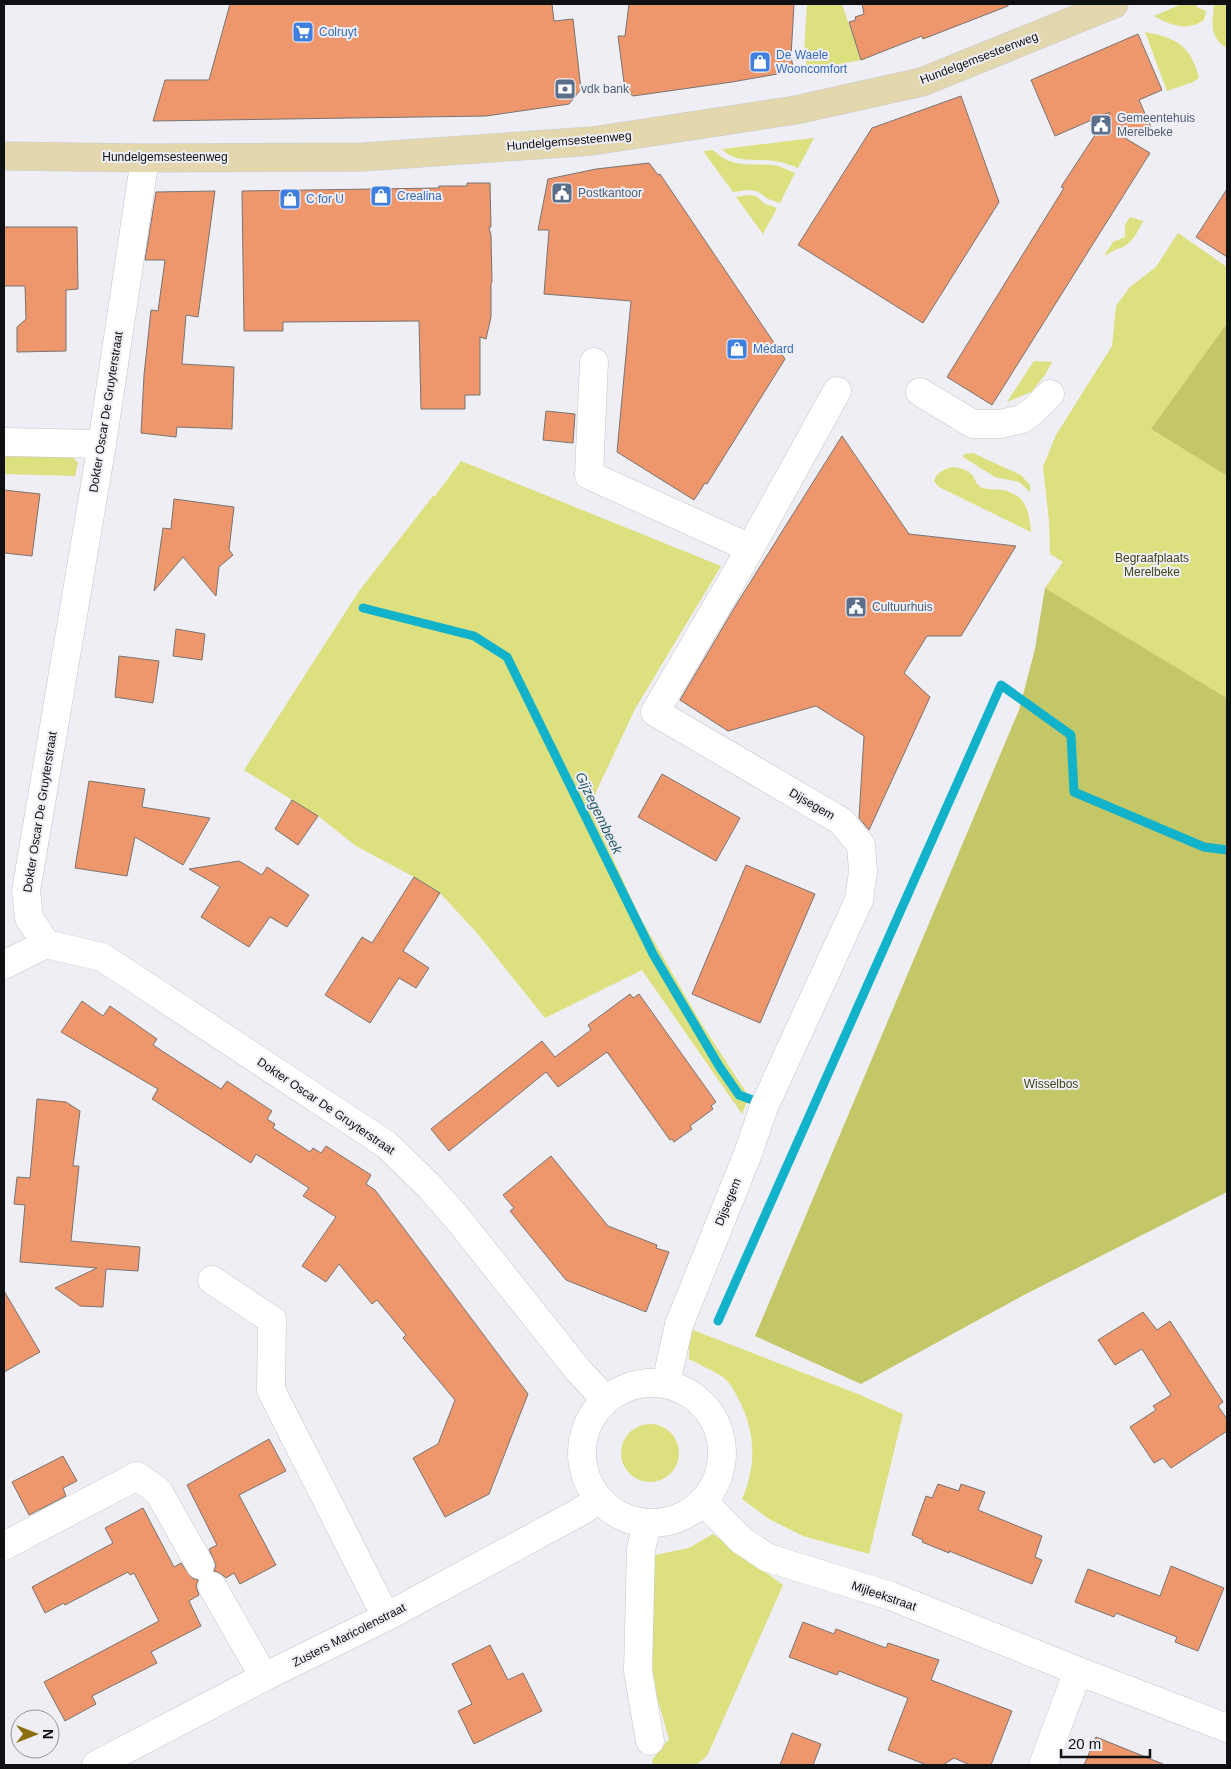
<svg xmlns="http://www.w3.org/2000/svg" width="1231" height="1769" viewBox="0 0 1231 1769" font-family="Arial,sans-serif">
  <rect width="100%" height="100%" fill="#eeeef4"/>
  <!-- green -->
  <g fill="#dce07f">
    <path d="M 807,4 L 842,4 L 861,60 L 808,70 L 804,54 Z"/>
    <path d="M 1182,4 L 1195,4 L 1197,7 L 1206,11 L 1204,20 C 1187,32 1170,25 1154,16 Z"/>
    <path d="M 1214,4 L 1227,4 L 1227,48 C 1208,37 1213,22 1214,4 Z"/>
    <path d="M 1145,32 C 1177,38 1190,45 1199,78 L 1193,82 L 1167,91 Z"/>
    <path d="M 814,138 L 798,168 C 790,165 783,162 775,161 C 756,158 735,164 722,149 Z"/>
    <path d="M 713,150 C 734,169 747,163 773,165 C 781,166 788,170 795,173 L 780,203 L 768,199 L 757,191 L 748,190 L 733,192 L 703,151 Z"/>
    <path d="M 749,195 L 756,196 L 765,204 L 777,208 L 763,234 L 736,197 Z"/>
    <path d="M 1130,217 L 1143,221 C 1138,231 1133,242 1123,247 C 1116,249 1111,252 1104,256 L 1113,242 L 1125,237 L 1125,225 Z"/>
    <path d="M 1178,233 L 1227,267 L 1227,323 L 1151,429 L 1227,476 L 1227,698 L 1045,588 L 1063,562 L 1050,554 L 1049,521 L 1043,467 L 1056,435 L 1112,346 L 1116,306 L 1130,287 L 1156,267 Z"/>
    <path d="M 1034,361 L 1052,362 L 1045,375 L 1031,392 L 1007,402 Z"/>
    <path d="M 4,450 L 68,452 L 78,463 L 75,476 L 4,474 Z"/>
    <path d="M 973,453 L 1021,475 L 1030,485 L 1030,492 L 1019,482 L 995,477 L 963,457 L 964,454 Z"/>
    <path d="M 461,461 L 721,566 L 635,709 L 589,807 L 640,917 L 701,1023 L 749,1097 L 742,1114 L 642,970 L 545,1018 L 477,933 L 440,893 L 414,877 L 356,846 L 318,816 L 244,770 L 359,591 L 433,496 L 435,496 Z"/>
    <path d="M 952,467 C 960,468 967,469 973,476 C 976,481 976,485 983,488 C 989,490 996,489 1003,490 C 1027,496 1029,511 1031,532 L 939,487 L 934,481 C 937,472 943,470 952,467 Z"/>
    <path d="M 693,1330 L 858,1394 L 903,1414 L 869,1554 L 803,1536 L 769,1519 L 742,1499 C 756,1467 756,1434 740,1402 C 736,1394 731,1383 723,1377 C 712,1370 700,1365 689,1359 L 689,1343 Z"/>
    <circle cx="650" cy="1453" r="29"/>
    <path d="M 713,1534 L 783,1585 L 707,1756 L 696,1765 L 653,1765 L 652,1760 L 669,1739 L 657,1697 L 651,1658 L 655,1555 L 689,1548 Z"/>
  </g>
  <!-- forest -->
  <g fill="#c4c767">
    <path d="M 1227,323 L 1227,476 L 1151,429 Z"/>
    <path d="M 1045,588 L 1227,698 L 1227,1192 L 1024,1295 L 861,1384 L 755,1336 L 1019,710 L 1035,649 Z"/>
  </g>
  <g fill="none" stroke-linecap="round" stroke-linejoin="round">
    <!-- stream -->
    <g stroke="#12b2cb" stroke-width="9">
      <path d="M 363,608 L 474,636 L 507,657 L 653,954 L 719,1066 L 739,1095 L 758,1102"/>
      <path d="M 718,1321 L 1001,685 L 1071,735 L 1074,792 L 1204,847 L 1227,850"/>
    </g>
  </g>
  <!-- building -->
  <g fill="#ee966c" stroke="#797471">
    <path d="M 230,4 L 552,4 L 554,21 L 573,19 L 581,89 L 569,104 L 486,116 L 153,121 L 165,80 L 209,80 Z"/>
    <path d="M 629,4 L 794,4 L 791,57 L 794,71 L 732,82 L 633,96 L 625,90 L 618,36 L 625,36 Z"/>
    <path d="M 862,4 L 1008,4 L 1008,6 L 923,39 L 922,36 L 861,60 L 849,22 L 856,20 L 855,17 L 864,14 Z"/>
    <path d="M 1138,34 L 1162,90 L 1139,100 L 1151,127 L 1125,138 L 1150,153 L 992,405 L 947,377 L 1064,188 L 1061,187 L 1110,112 L 1055,136 L 1031,80 Z"/>
    <path d="M 961,96 L 999,202 L 923,323 L 798,245 L 872,128 Z"/>
    <path d="M 649,163 L 658,175 L 660,174 L 785,359 L 707,484 L 705,483 L 694,500 L 617,452 L 631,301 L 544,294 L 549,230 L 538,230 L 548,179 L 596,169 Z"/>
    <path d="M 467,183 L 490,183 L 491,227 L 489,227 L 491,236 L 492,281 L 491,284 L 491,317 L 486,339 L 480,337 L 480,395 L 465,395 L 465,409 L 421,409 L 419,321 L 283,322 L 283,331 L 244,331 L 242,191 L 439,188 L 439,186 L 467,186 Z"/>
    <path d="M 1227,189 L 1227,257 L 1196,237 Z"/>
    <path d="M 215,191 L 198,317 L 186,315 L 182,364 L 234,367 L 232,429 L 177,427 L 176,437 L 141,433 L 144,375 L 151,310 L 158,311 L 165,260 L 145,260 L 156,192 Z"/>
    <path d="M 4,227 L 77,227 L 78,289 L 66,290 L 66,351 L 17,352 L 17,327 L 26,319 L 25,286 L 4,286 Z"/>
    <path d="M 546,411 L 575,414 L 573,443 L 543,440 Z"/>
    <path d="M 842,436 L 909,534 L 1016,546 L 961,636 L 927,636 L 904,673 L 930,697 L 869,830 L 859,818 L 864,736 L 816,706 L 728,731 L 680,700 L 736,605 Z"/>
    <path d="M 4,490 L 40,494 L 32,556 L 4,553 Z"/>
    <path d="M 174,499 L 234,507 L 229,550 L 233,555 L 219,567 L 216,596 L 183,557 L 154,591 L 163,528 L 171,529 Z"/>
    <path d="M 176,629 L 205,634 L 202,660 L 173,656 Z"/>
    <path d="M 119,656 L 159,661 L 153,703 L 115,697 Z"/>
    <path d="M 662,774 L 740,818 L 716,861 L 638,817 Z"/>
    <path d="M 89,781 L 145,789 L 142,807 L 210,818 L 183,865 L 135,837 L 127,876 L 75,868 Z"/>
    <path d="M 292,800 L 318,816 L 298,845 L 275,829 Z"/>
    <path d="M 239,861 L 262,875 L 267,867 L 309,895 L 287,927 L 270,917 L 249,947 L 201,917 L 220,887 L 189,869 Z"/>
    <path d="M 746,865 L 815,894 L 760,1023 L 692,994 Z"/>
    <path d="M 414,877 L 440,893 L 403,951 L 429,968 L 416,988 L 399,978 L 370,1023 L 325,995 L 362,937 L 372,943 Z"/>
    <path d="M 630,994 L 633,998 L 639,994 L 716,1102 L 711,1106 L 713,1109 L 690,1126 L 692,1129 L 674,1142 L 672,1139 L 670,1140 L 607,1052 L 558,1087 L 546,1072 L 449,1151 L 431,1129 L 542,1041 L 555,1057 L 591,1030 L 588,1025 Z"/>
    <path d="M 82,1001 L 103,1016 L 110,1006 L 157,1039 L 153,1045 L 179,1062 L 221,1089 L 227,1081 L 272,1111 L 267,1119 L 275,1124 L 273,1128 L 310,1152 L 313,1148 L 321,1153 L 326,1146 L 371,1175 L 366,1184 L 375,1190 L 528,1394 L 489,1494 L 445,1517 L 413,1458 L 438,1444 L 455,1400 L 403,1338 L 406,1335 L 377,1300 L 372,1304 L 339,1264 L 326,1282 L 302,1266 L 336,1217 L 303,1196 L 309,1188 L 256,1154 L 251,1163 L 152,1099 L 158,1089 L 61,1032 Z"/>
    <path d="M 37,1099 L 66,1102 L 80,1111 L 73,1166 L 79,1166 L 71,1241 L 140,1247 L 138,1271 L 106,1269 L 103,1307 L 80,1306 L 55,1288 L 97,1268 L 20,1262 L 25,1205 L 14,1204 L 17,1177 L 30,1178 Z"/>
    <path d="M 551,1156 L 608,1226 L 657,1245 L 656,1248 L 669,1252 L 646,1312 L 566,1280 L 510,1211 L 514,1208 L 503,1195 Z"/>
    <path d="M 4,1291 L 40,1352 L 4,1372 Z"/>
    <path d="M 1143,1312 L 1157,1330 L 1170,1321 L 1223,1402 L 1218,1406 L 1227,1419 L 1227,1431 L 1171,1468 L 1163,1458 L 1154,1463 L 1130,1427 L 1156,1410 L 1153,1406 L 1171,1395 L 1142,1349 L 1115,1365 L 1098,1340 Z"/>
    <path d="M 269,1439 L 286,1471 L 239,1495 L 276,1565 L 240,1584 L 234,1573 L 226,1578 L 220,1573 L 214,1571 L 216,1565 L 209,1549 L 217,1545 L 187,1485 Z"/>
    <path d="M 63,1456 L 77,1481 L 63,1488 L 66,1496 L 29,1515 L 12,1482 Z"/>
    <path d="M 938,1484 L 959,1491 L 961,1484 L 985,1492 L 978,1510 L 1042,1536 L 1035,1557 L 1042,1560 L 1032,1584 L 949,1551 L 949,1553 L 922,1542 L 923,1540 L 912,1535 L 926,1496 L 932,1498 Z"/>
    <path d="M 143,1508 L 174,1567 L 181,1563 L 192,1578 L 198,1580 L 196,1586 L 199,1595 L 189,1601 L 201,1626 L 151,1652 L 157,1663 L 92,1696 L 96,1704 L 65,1721 L 44,1682 L 159,1621 L 134,1573 L 130,1575 L 128,1572 L 65,1605 L 64,1603 L 45,1613 L 32,1587 L 113,1543 L 105,1528 Z"/>
    <path d="M 1171,1566 L 1224,1588 L 1198,1651 L 1175,1642 L 1177,1637 L 1116,1613 L 1114,1617 L 1075,1602 L 1088,1569 L 1160,1596 Z"/>
    <path d="M 803,1622 L 834,1634 L 836,1629 L 886,1648 L 888,1643 L 939,1660 L 931,1680 L 1012,1711 L 991,1765 L 970,1765 L 954,1758 L 943,1765 L 927,1765 L 888,1750 L 908,1698 L 839,1671 L 837,1675 L 789,1657 Z"/>
    <path d="M 490,1645 L 508,1680 L 523,1673 L 542,1711 L 474,1744 L 458,1711 L 472,1704 L 452,1664 Z"/>
    <path d="M 792,1733 L 821,1744 L 813,1765 L 780,1765 Z"/>
    <path d="M 1096,1737 L 1163,1764 L 1163,1765 L 1084,1765 Z"/>
  </g>
  <g fill="none" stroke-linecap="round" stroke-linejoin="round">
    <!-- minor casing -->
    <g stroke="#c4c4ca" stroke-width="29">
      <g id="minor">
        <path d="M 145,158 L 102,444 L 26,891 L 29,918 L 46,944 L 102,957 L 387,1145 L 429,1186 L 457,1218 L 578,1370 L 605,1399"/>
        <path d="M 594,362 L 589,475 L 750,548"/>
        <path d="M 920,392 L 973,424 L 1000,424 L 1022,419 L 1034,410 L 1050,394"/>
        <path d="M 4,442 L 102,444"/>
        <path d="M 4,965 L 46,944"/>
        <path d="M 212,1280 L 272,1320 L 271,1390 L 386,1617"/>
        <path d="M 666,1383 L 679,1325 L 747,1156 L 764,1107 L 859,900 L 863,871 L 861,845 L 841,821 L 655,712 L 737,572 L 837,391"/>
        <circle cx="652" cy="1453" r="70"/>
        <path d="M 703,1501 L 741,1540 L 768,1558 L 891,1596 L 1078,1671 L 1227,1728"/>
        <path d="M 647,1524 L 641,1549 L 638,1671 L 650,1741"/>
        <path d="M 4,1546 L 137,1476 L 158,1491 L 200,1565"/>
        <path d="M 212,1586 L 264,1677"/>
        <path d="M 96,1765 L 264,1677 L 386,1617 L 576,1514 L 599,1500"/>
        <path d="M 1043,1765 L 1078,1671"/>
      </g>
    </g>
    <!-- major casing -->
    <g stroke="#cacacb" stroke-width="29">
      <path id="major" d="M 4,156 L 145,158 L 363,157 L 592,141 L 796,110 L 922,82 L 1114,4"/>
    </g>
    <!-- minor -->
    <use href="#minor" stroke="#fff" stroke-width="28"/>
    <!-- major -->
    <use href="#major" stroke="#e3d7ae" stroke-width="28"/>
  </g>
  <!-- icons -->
  <defs>
    <g id="supermarket-square" transform="scale(1.125)"><rect x="-9" y="-9" width="18" height="18" rx="4" fill="#3f7fe0" stroke="#eeeef4"/><path d="M-6-5.5h2.5l.6 2H6L4.5 2H-2.5L-4.4-4H-6ZM-1.5 3.2a1.3 1.3 0 1 0 .1 0ZM3 3.2a1.3 1.3 0 1 0 .1 0Z" fill="#fff"/></g>
    <g id="shop-square" transform="scale(1.125)"><rect x="-9" y="-9" width="18" height="18" rx="4" fill="#3f7fe0" stroke="#eeeef4"/><path d="M-5-2.5h2.3a2.7 3.5 0 0 1 5.4 0H5L5.5 6h-11ZM-1.5-2.5h3a1.5 2.3 0 0 0-3 0Z" fill="#fff"/></g>
    <g id="bank-square" transform="scale(1.125)"><rect x="-9" y="-9" width="18" height="18" rx="4" fill="#5c6f8a" stroke="#eeeef4"/><path d="M-6-4H6V4H-6ZM0-2.3a2.3 2.3 0 1 0 0 4.6a2.3 2.3 0 1 0 0-4.6Z" fill="#fff"/></g>
    <g id="civic-square" transform="scale(1.125)"><rect x="-9" y="-9" width="18" height="18" rx="4" fill="#5c6f8a" stroke="#eeeef4"/><path d="M-.6-6.5H3V-4.5H.6V-3L4-1V1h2V6H-6V1h2V-1L-.6-3ZM-1.2 2.5V6h2.4V2.5Z" fill="#fff"/></g>
  </defs>
  <g fill-rule="evenodd">
    <use href="#supermarket-square" x="303" y="32"/>
    <use href="#shop-square" x="760" y="62"/>
    <use href="#bank-square" x="565" y="89"/>
    <use href="#civic-square" x="1101" y="125"/>
    <use href="#civic-square" x="562" y="193"/>
    <use href="#shop-square" x="381" y="196"/>
    <use href="#shop-square" x="290" y="199"/>
    <use href="#shop-square" x="737" y="349"/>
    <use href="#civic-square" x="856" y="607"/>
  </g>
  <g text-anchor="middle" stroke-width="4" stroke-linejoin="round" paint-order="stroke">
    <!-- shop labels -->
    <g font-size="12" fill="#366cbe" stroke="#eeeef4" text-anchor="start">
      <text x="319" y="36">Colruyt</text>
      <text x="776" y="59">De Waele<tspan x="776" dy="14">Wooncomfort</tspan></text>
      <text x="397" y="200">Crealina</text>
      <text x="306" y="203">C for U</text>
      <text x="753" y="353">Médard</text>
    </g>
    <!-- street labels -->
    <g font-size="12" fill="#0f1011" stroke="#eeeef4">
      <text transform="translate(979 58) rotate(-21)" y="4">Hundelgemsesteenweg</text>
      <text transform="translate(569 141) rotate(-5)" y="4">Hundelgemsesteenweg</text>
      <text x="165" y="161">Hundelgemsesteenweg</text>
      <text transform="translate(106 412) rotate(-81)" y="4">Dokter Oscar De Gruyterstraat</text>
      <text transform="translate(812 804) rotate(30)" y="4">Dijsegem</text>
      <text transform="translate(40 812) rotate(-81)" y="4">Dokter Oscar De Gruyterstraat</text>
      <text transform="translate(326 1106) rotate(34)" y="4">Dokter Oscar De Gruyterstraat</text>
      <text transform="translate(728 1202) rotate(-68)" y="4">Dijsegem</text>
      <text transform="translate(884 1596) rotate(19)" y="4">Mijleekstraat</text>
      <text transform="translate(349 1635) rotate(-27)" y="4">Zusters Maricolenstraat</text>
    </g>
    <!-- service labels -->
    <g font-size="12" fill="#4e5e75" stroke="#eeeef4" text-anchor="start">
      <text x="581" y="93">vdk bank</text>
      <text x="1117" y="122">Gemeentehuis<tspan x="1117" dy="14">Merelbeke</tspan></text>
      <text x="578" y="197">Postkantoor</text>
      <text x="872" y="611">Cultuurhuis</text>
    </g>
    <!-- park labels -->
    <g font-size="12" fill="#44451c" stroke="#eeeef4">
      <text x="1152" y="562">Begraafplaats<tspan x="1152" dy="14">Merelbeke</tspan></text>
      <text x="1051" y="1088">Wisselbos</text>
    </g>
    <!-- water labels -->
    <g font-size="14" font-style="italic" fill="#245b66" stroke="#eeeef4">
      <text transform="translate(599 813) rotate(64)" y="5">Gijzegembeek</text>
    </g>
  </g>
  <!-- border -->
  <rect width="1231" height="1769" fill="none" stroke="#0f1011" stroke-width="10"/>
  <!-- north arrow -->
  <g transform="translate(35 1734) rotate(90)"><circle r="24" fill="#eeeef4" stroke="#959599"/>
  <path d="M0-4L9 19L0 12L-9 19Z" fill="#8a6e0f"/>
  <text y="-8" font-size="14" font-weight="bold" text-anchor="middle" fill="#0f1011">N</text>
  </g>
  <!-- scale -->
  <path d="M1061 1749v8h89v-8" fill="none" stroke="#0f1011" stroke-width="2.5"/>
  <text x="1068" y="1749" font-size="15" fill="#0f1011" stroke="#eeeef4" stroke-width="4" paint-order="stroke">20 m</text>
</svg>
